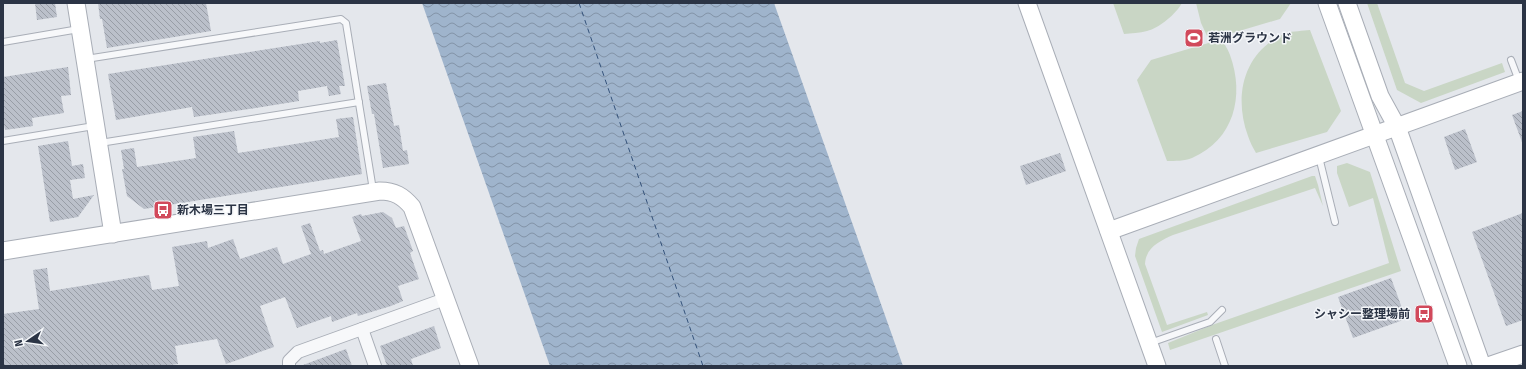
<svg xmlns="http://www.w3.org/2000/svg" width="1526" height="369" viewBox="0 0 1526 369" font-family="'Fira Sans Condensed','Noto Sans JP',sans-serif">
  <defs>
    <pattern id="water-waves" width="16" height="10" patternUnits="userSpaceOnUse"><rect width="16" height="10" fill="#9fb4cc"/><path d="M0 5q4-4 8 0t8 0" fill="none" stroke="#8293a7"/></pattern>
    <pattern id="building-back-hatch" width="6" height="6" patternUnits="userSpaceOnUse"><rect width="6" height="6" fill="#bbc0ca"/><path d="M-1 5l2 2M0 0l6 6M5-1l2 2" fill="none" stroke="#989da6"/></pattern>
  </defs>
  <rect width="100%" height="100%" fill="#e4e7ec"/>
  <!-- grass -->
  <g fill="#c9d6c5">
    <path d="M 1113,3 L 1182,3 C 1176,14 1159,28 1147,31 C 1140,33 1131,33 1124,34 Z"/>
    <path d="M 1196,3 L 1291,3 L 1280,19 L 1209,40 L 1201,23 Z"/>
    <path d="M 1367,3 L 1377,3 L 1405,83 L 1424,91 L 1502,63 L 1505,72 L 1421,103 L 1397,90 Z"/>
    <path d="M 1310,30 L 1341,111 L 1327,132 L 1256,153 C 1253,148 1250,142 1248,136 C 1233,95 1244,51 1286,33 C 1293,31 1303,31 1310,30 Z"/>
    <path d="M 1222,39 C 1224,44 1228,49 1230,55 C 1245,96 1234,140 1192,158 C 1185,161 1175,161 1167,161 L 1137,80 L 1151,60 Z"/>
    <path d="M 1347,163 L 1370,172 L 1401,271 L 1170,350 L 1168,343 L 1212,325 L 1389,263 L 1373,198 L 1349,207 L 1337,173 L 1337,166 Z"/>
    <path d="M 1312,176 L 1315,176 L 1318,185 L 1323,206 L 1315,188 L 1173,235 C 1160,241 1146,247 1145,264 L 1167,325 L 1207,312 L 1208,315 L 1162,332 L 1135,256 L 1136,248 L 1139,239 Z"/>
  </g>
  <!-- water -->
  <path fill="url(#water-waves)" d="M 422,3 L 774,3 L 903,366 L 550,366 Z"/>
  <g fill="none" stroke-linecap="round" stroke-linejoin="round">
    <!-- ferry -->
    <path stroke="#34527a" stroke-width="1" stroke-dasharray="5 4" stroke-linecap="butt" d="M 579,3 L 703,366"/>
  </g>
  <!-- building -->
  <g fill="url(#building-back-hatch)">
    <path d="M 35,3 L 55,3 L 57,17 L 37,20 Z"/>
    <path d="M 98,3 L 206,3 L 211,31 L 107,48 L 102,19 L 100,19 Z"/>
    <path d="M 337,40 L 345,86 L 339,86 L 341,94 L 329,96 L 327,86 L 298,91 L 299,101 L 262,107 L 194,117 L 192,107 L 116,120 L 108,74 L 320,41 L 320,43 Z"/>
    <path d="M 68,67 L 71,95 L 61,96 L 64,113 L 32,118 L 33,126 L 5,130 L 3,120 L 3,77 Z"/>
    <path d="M 386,83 L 394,126 L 399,125 L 403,151 L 407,150 L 409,164 L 383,168 L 374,114 L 372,114 L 367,86 Z"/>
    <path d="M 1523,111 L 1523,141 L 1522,142 L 1512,115 Z"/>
    <path d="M 353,117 L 362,174 L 144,209 L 127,196 L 122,169 L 124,169 L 121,150 L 134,148 L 137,167 L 196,158 L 193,137 L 234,131 L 238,153 L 339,137 L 336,119 Z"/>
    <path d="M 1465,129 L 1477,162 L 1455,170 L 1444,137 Z"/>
    <path d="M 68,141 L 72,166 L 83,164 L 85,178 L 70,180 L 73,199 L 94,195 L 78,217 L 50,222 L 38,146 Z"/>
    <path d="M 1060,153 L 1066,171 L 1026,185 L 1020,166 Z"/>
    <path d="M 383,212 L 392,218 L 396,228 L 404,226 L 413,251 L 410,253 L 419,279 L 398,286 L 403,301 L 391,306 L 358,316 L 357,313 L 332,322 L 331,316 L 297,328 L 285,297 L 260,306 L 274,347 L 226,364 L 217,339 L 175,346 L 178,364 L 162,366 L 3,366 L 3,314 L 39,309 L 33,270 L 47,268 L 50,291 L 149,275 L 152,290 L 179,286 L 172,247 L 207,241 L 208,248 L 233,239 L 240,259 L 277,247 L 283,264 L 311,254 L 301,226 L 310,223 L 320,251 L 323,250 L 324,254 L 361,241 L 352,217 L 361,214 L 362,216 Z"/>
    <path d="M 1523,213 L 1523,320 L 1506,326 L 1472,232 Z"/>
    <path d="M 1391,278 L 1406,319 L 1353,338 L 1338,297 Z"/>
    <path d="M 434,326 L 441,348 L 411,359 L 413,366 L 387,366 L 380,346 Z"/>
    <path d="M 346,349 L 352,366 L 303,366 L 303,365 Z"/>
  </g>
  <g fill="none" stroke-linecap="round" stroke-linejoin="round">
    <!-- lane casing -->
    <g stroke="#a9aeb7" stroke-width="8">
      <g id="lane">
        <path d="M 3,42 L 79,29"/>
        <path d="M 86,59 L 341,19 L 346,23 L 373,190"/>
        <path d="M 1511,60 L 1519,81"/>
        <path d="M 3,141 L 94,126"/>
        <path d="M 100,143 L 359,102"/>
        <path d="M 1319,157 L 1335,222"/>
        <path d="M 1216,339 L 1225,366"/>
        <path d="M 1150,343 L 1210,322 L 1222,310"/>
      </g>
    </g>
    <!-- street casing -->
    <g stroke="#a9aeb7" stroke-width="14">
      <g id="street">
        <path d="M 362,329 L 375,366"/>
        <path d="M 289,366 L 289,361 L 298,352 L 445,299"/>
      </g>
    </g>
    <!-- secondary casing -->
    <g stroke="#a9aeb7" stroke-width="19">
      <g id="secondary">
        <path d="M 76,3 L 113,234"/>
        <path d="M 1027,3 L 1157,366"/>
        <path d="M 1327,3 L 1458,366"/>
        <path d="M 1347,3 L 1380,96 L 1397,127 L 1482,366"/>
        <path d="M 1109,231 L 1523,81"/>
        <path d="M 3,251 L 380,191 C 394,191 403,196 412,207 L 470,366"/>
        <path d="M 1488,366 L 1523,354"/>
      </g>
    </g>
    <!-- lane -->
    <use href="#lane" stroke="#f7f8fa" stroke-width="6"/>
    <!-- street -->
    <use href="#street" stroke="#f7f8fa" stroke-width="12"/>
    <!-- secondary -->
    <use href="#secondary" stroke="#fff" stroke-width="17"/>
  </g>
  <!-- icons -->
  <defs>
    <g id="stadium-square" transform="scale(1)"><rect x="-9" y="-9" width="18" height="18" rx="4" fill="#d1495b" stroke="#f4f6f9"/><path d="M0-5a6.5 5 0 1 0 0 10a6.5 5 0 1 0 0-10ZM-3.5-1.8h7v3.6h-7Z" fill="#fff"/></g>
    <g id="bus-square" transform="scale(1)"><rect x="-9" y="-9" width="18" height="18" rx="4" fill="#d1495b" stroke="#f4f6f9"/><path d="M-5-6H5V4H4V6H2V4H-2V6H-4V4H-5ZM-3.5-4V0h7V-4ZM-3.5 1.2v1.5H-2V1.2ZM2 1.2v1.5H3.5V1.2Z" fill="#fff"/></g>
  </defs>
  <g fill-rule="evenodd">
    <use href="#stadium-square" x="1194" y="38"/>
    <use href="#bus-square" x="163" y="210"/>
    <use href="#bus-square" x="1424" y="314"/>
  </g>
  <g text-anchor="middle" stroke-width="3" stroke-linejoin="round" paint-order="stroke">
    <!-- poi labels -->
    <g font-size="12" font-weight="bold" fill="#2b3445" stroke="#f4f6f9" text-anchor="start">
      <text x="1208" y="42">若洲グラウンド</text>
      <text x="177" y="214">新木場三丁目</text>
      <text x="1410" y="318" text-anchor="end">シャシー整理場前</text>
    </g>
  </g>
  <!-- border -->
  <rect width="1526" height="369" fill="none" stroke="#2b3445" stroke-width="8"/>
  <!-- north arrow -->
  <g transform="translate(28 341) rotate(257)" stroke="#f4f6f9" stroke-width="3" paint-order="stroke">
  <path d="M0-3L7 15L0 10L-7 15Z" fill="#2b3445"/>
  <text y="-6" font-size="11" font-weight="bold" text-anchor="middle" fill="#2b3445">N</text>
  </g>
</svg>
